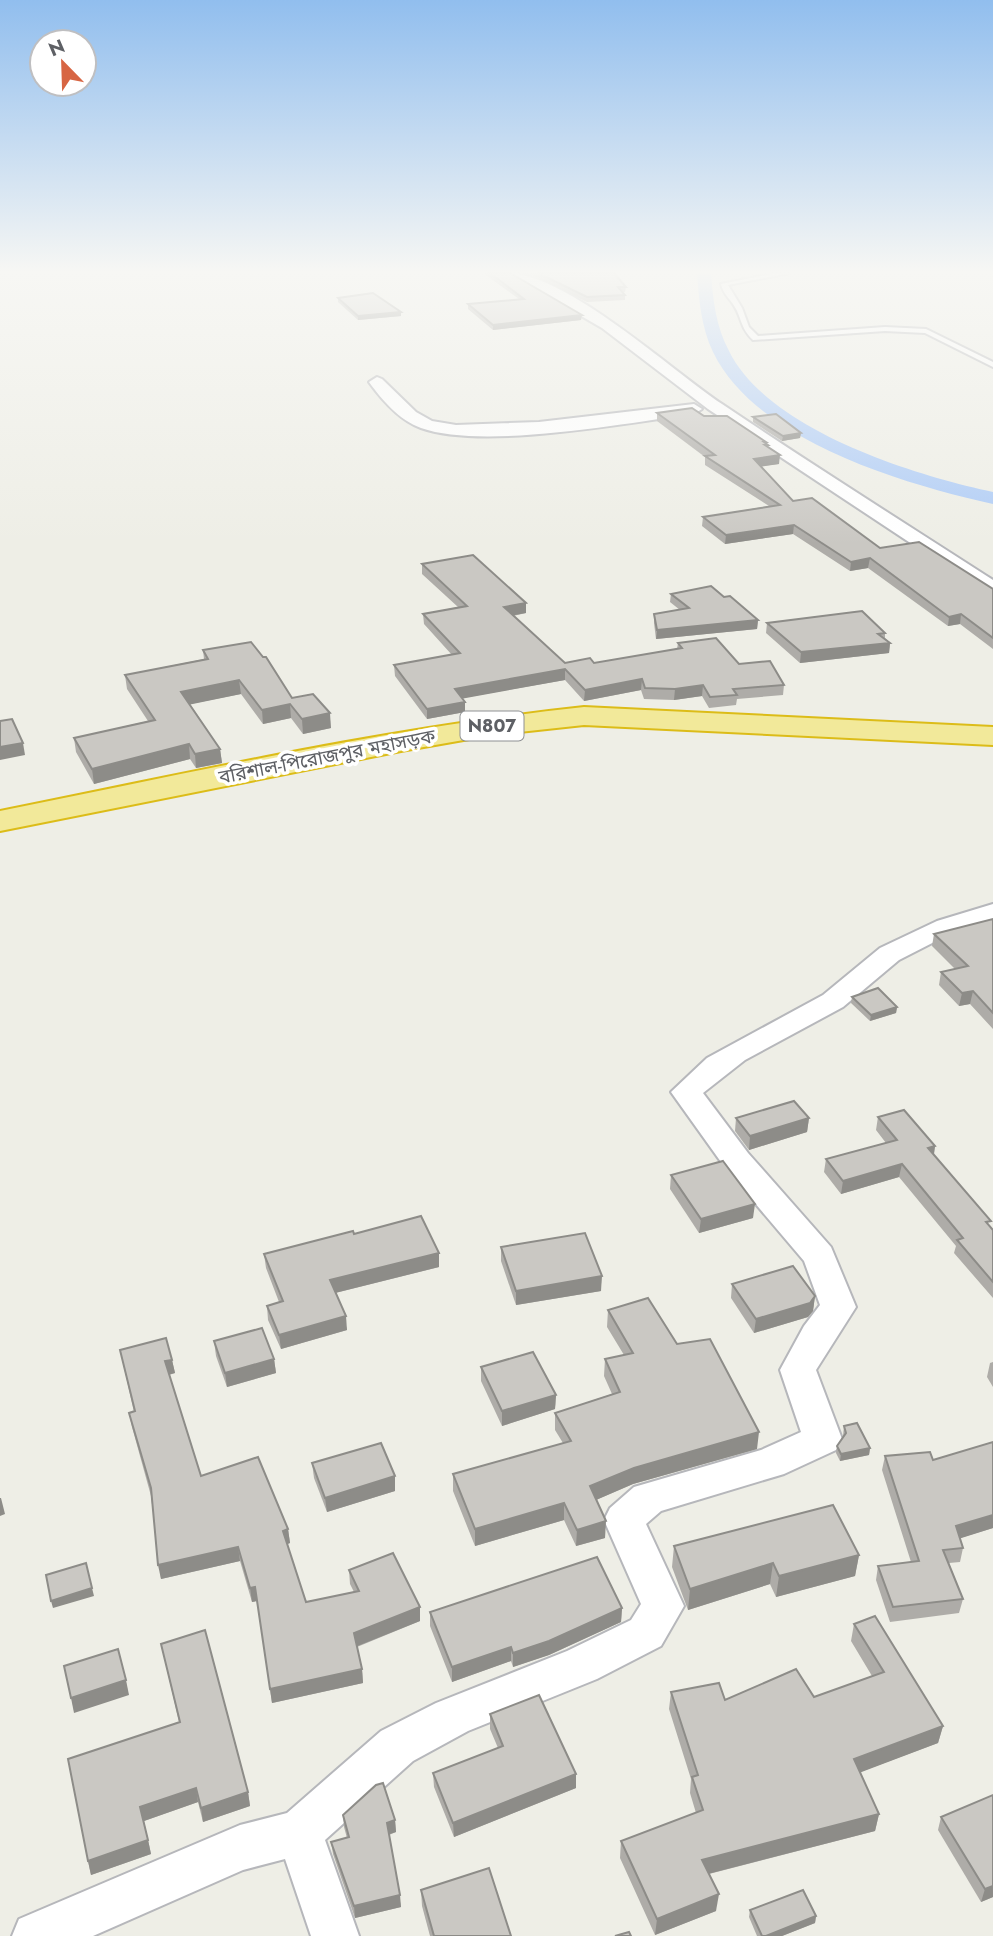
<svg xmlns="http://www.w3.org/2000/svg" width="993" height="1936" viewBox="0 0 993 1936" font-family="Jost,'Noto Sans Bengali',sans-serif">
  <rect width="100%" height="100%" fill="#eeeee6"/>
  <g fill="none" stroke-linecap="round" stroke-linejoin="round">
    <!-- canal -->
    <path fill="#afccf6" fill-rule="evenodd" d="M 697,273 L 711,273 C 713,300 716,327 729,351 C 768,430 913,475 993,492 L 993,504 C 904,484 756,441 713,352 C 701,327 699,299 697,273 Z"/>
    <!-- lane casing -->
    <g stroke="#b6b7bb" stroke-width="4">
      <path id="lane" d="M 776,273 L 790,273 L 728,285 L 742,308 L 749,327 L 758,336 L 885,327 L 926,329 L 993,362 L 993,367 L 925,333 L 885,331 L 753,340 C 740,328 742,317 733,304 C 728,297 723,293 721,284 Z"/>
    </g>
    <!-- street casing -->
    <g stroke="#b6b7bb" stroke-width="4">
      <g id="street">
        <path d="M 507,273 C 566,273 671,370 722,404 C 811,464 903,522 993,580 L 993,595 L 986,593 L 708,409 L 602,328 Z"/>
        <path d="M 377,377 L 382,379 L 416,412 L 432,421 L 456,425 L 539,422 L 694,404 L 702,409 L 694,414 C 626,423 483,450 421,428 C 399,420 382,400 369,382 Z"/>
        <path d="M 993,904 L 993,920 L 942,938 L 899,960 L 843,1007 L 745,1060 L 703,1093 L 748,1153 L 831,1247 L 856,1307 L 816,1370 L 842,1439 L 836,1450 L 784,1474 L 661,1511 L 646,1524 L 684,1606 L 661,1646 L 597,1679 L 468,1731 L 413,1761 L 325,1840 L 359,1936 L 311,1936 L 285,1859 L 243,1870 L 93,1936 L 12,1936 L 19,1919 L 240,1825 L 287,1813 L 381,1731 L 436,1703 L 567,1651 L 631,1620 L 641,1604 L 604,1520 L 610,1508 L 634,1487 L 761,1450 L 801,1432 L 780,1370 L 804,1326 L 820,1305 L 804,1261 L 726,1169 L 671,1092 L 707,1058 L 823,995 L 880,948 L 937,921 Z"/>
      </g>
    </g>
    <!-- highway casing -->
    <g stroke="#dcbc18" stroke-width="4">
      <path id="highway" d="M 584,707 L 993,727 L 993,745 L 584,725 L 492,735 L 401,751 L 0,831 L 0,811 C 194,772 387,728 584,707 Z"/>
    </g>
    <!-- lane -->
    <use href="#lane" fill="#fff" fill-rule="evenodd"/>
    <!-- street -->
    <use href="#street" fill="#fff" fill-rule="evenodd"/>
    <!-- highway -->
    <use href="#highway" fill="#f2e99a" fill-rule="evenodd"/>
  </g>
  <!-- wall -->
  <g fill="#aeaca8">
    <path d="M 483,273 L 510,273 L 581,320 L 493,330 L 468,309 L 468,304 L 519,299 Z"/>
    <path d="M 520,273 L 614,273 L 626,287 L 625,292 L 622,292 L 625,295 L 625,300 L 587,302 L 532,275 Z"/>
    <path d="M 338,298 L 401,316 L 358,320 L 338,302 Z"/>
    <path d="M 657,413 L 704,416 L 766,442 L 768,447 L 779,464 L 761,466 L 793,501 L 880,548 L 993,589 L 993,649 L 960,624 L 948,626 L 868,568 L 850,571 L 793,534 L 725,544 L 702,526 L 703,517 L 769,506 L 705,465 L 705,457 L 657,421 Z"/>
    <path d="M 753,417 L 801,433 L 800,438 L 782,441 L 753,422 Z"/>
    <path d="M 422,564 L 526,613 L 513,616 L 565,663 L 594,663 L 677,649 L 678,643 L 739,664 L 784,685 L 783,695 L 737,699 L 736,705 L 709,708 L 702,696 L 674,700 L 644,699 L 641,690 L 584,701 L 565,680 L 462,698 L 465,712 L 427,719 L 395,676 L 394,665 L 452,655 L 424,624 L 423,614 L 458,607 L 422,574 Z"/>
    <path d="M 671,594 L 724,597 L 758,620 L 757,629 L 656,639 L 654,623 L 654,614 L 680,610 L 670,602 Z"/>
    <path d="M 767,623 L 885,633 L 885,638 L 890,643 L 889,653 L 800,663 L 766,633 Z"/>
    <path d="M 203,650 L 292,698 L 331,728 L 303,734 L 291,718 L 263,724 L 241,694 L 190,704 L 220,749 L 222,763 L 196,768 L 190,759 L 94,784 L 76,752 L 74,738 L 148,721 L 127,689 L 125,675 L 204,659 Z"/>
    <path d="M 993,919 L 993,1029 L 970,1004 L 959,1006 L 939,985 L 941,972 L 955,969 L 932,946 L 934,934 Z"/>
    <path d="M 852,997 L 897,1007 L 896,1013 L 870,1021 L 851,1003 Z"/>
    <path d="M 878,1117 L 935,1146 L 934,1155 L 993,1230 L 993,1298 L 954,1253 L 956,1246 L 899,1177 L 841,1194 L 824,1172 L 826,1159 L 886,1143 L 876,1130 Z"/>
    <path d="M 736,1118 L 809,1118 L 807,1132 L 749,1150 L 735,1131 Z"/>
    <path d="M 671,1175 L 753,1218 L 699,1233 L 670,1189 Z"/>
    <path d="M 354,1234 L 439,1267 L 335,1293 L 347,1330 L 281,1349 L 268,1320 L 267,1306 L 279,1302 L 266,1268 L 264,1254 Z"/>
    <path d="M 501,1247 L 601,1291 L 516,1305 L 501,1261 Z"/>
    <path d="M 732,1284 L 815,1296 L 813,1311 L 808,1317 L 754,1333 L 731,1298 Z"/>
    <path d="M 608,1310 L 677,1344 L 757,1449 L 633,1484 L 596,1500 L 605,1538 L 576,1546 L 564,1520 L 475,1546 L 453,1491 L 453,1474 L 563,1443 L 555,1430 L 555,1413 L 612,1394 L 604,1376 L 605,1359 L 624,1355 L 607,1327 Z"/>
    <path d="M 214,1341 L 274,1359 L 276,1373 L 227,1387 L 216,1356 Z"/>
    <path d="M 120,1350 L 172,1360 L 175,1373 L 169,1375 L 201,1476 L 288,1529 L 290,1543 L 287,1544 L 306,1602 L 354,1592 L 350,1584 L 349,1570 L 420,1607 L 420,1621 L 357,1647 L 362,1669 L 363,1683 L 272,1703 L 257,1601 L 252,1602 L 240,1561 L 161,1579 L 151,1496 L 132,1427 L 129,1413 L 134,1412 Z"/>
    <path d="M 993,1362 L 993,1387 L 987,1377 L 990,1363 Z"/>
    <path d="M 481,1367 L 556,1395 L 555,1409 L 502,1426 L 481,1381 Z"/>
    <path d="M 844,1426 L 870,1448 L 869,1455 L 840,1461 L 836,1453 L 837,1446 L 843,1436 Z"/>
    <path d="M 993,1442 L 993,1528 L 960,1538 L 963,1548 L 960,1562 L 949,1563 L 963,1599 L 959,1613 L 890,1622 L 876,1580 L 878,1566 L 911,1562 L 882,1470 L 885,1456 L 933,1460 Z"/>
    <path d="M 312,1463 L 395,1476 L 395,1491 L 327,1512 L 314,1478 Z"/>
    <path d="M 674,1546 L 859,1555 L 855,1576 L 776,1597 L 770,1584 L 688,1610 L 672,1567 Z"/>
    <path d="M 622,1608 L 621,1622 L 549,1655 L 513,1667 L 511,1661 L 452,1682 L 430,1626 L 430,1612 Z"/>
    <path d="M 854,1624 L 943,1726 L 938,1743 L 860,1772 L 879,1814 L 875,1831 L 709,1874 L 716,1911 L 655,1935 L 620,1858 L 621,1841 L 696,1813 L 690,1793 L 691,1779 L 669,1709 L 671,1692 L 725,1700 L 814,1697 L 872,1676 L 851,1641 Z"/>
    <path d="M 161,1644 L 248,1792 L 250,1806 L 203,1822 L 198,1802 L 144,1821 L 151,1854 L 91,1875 L 88,1861 L 179,1722 Z"/>
    <path d="M 490,1714 L 576,1774 L 576,1788 L 454,1837 L 434,1787 L 433,1773 L 498,1748 L 490,1729 Z"/>
    <path d="M 993,1795 L 993,1897 L 981,1902 L 938,1830 L 941,1817 Z"/>
    <path d="M 343,1815 L 395,1820 L 396,1832 L 389,1835 L 401,1907 L 355,1918 L 333,1854 L 331,1842 L 347,1838 L 344,1827 Z"/>
    <path d="M 421,1890 L 511,1936 L 430,1936 L 422,1906 Z"/>
    <path d="M 750,1910 L 816,1916 L 815,1923 L 782,1936 L 757,1936 L 749,1917 Z"/>
  </g>
  <!-- shaded-wall -->
  <g fill="#8d8c88">
    <path d="M 401,312 L 401,316 L 358,320 L 358,316 Z"/>
    <path d="M 582,315 L 581,320 L 493,330 L 493,325 Z"/>
    <path d="M 801,433 L 800,438 L 782,441 L 783,436 Z"/>
    <path d="M 780,455 L 779,464 L 753,468 L 754,459 Z"/>
    <path d="M 794,525 L 793,534 L 725,544 L 726,535 Z"/>
    <path d="M 870,558 L 868,568 L 850,571 L 851,562 Z"/>
    <path d="M 526,603 L 526,613 L 504,617 L 504,607 Z"/>
    <path d="M 961,614 L 960,624 L 948,626 L 949,617 Z"/>
    <path d="M 758,620 L 757,629 L 656,639 L 657,630 Z"/>
    <path d="M 890,643 L 889,653 L 800,663 L 801,652 Z"/>
    <path d="M 565,669 L 565,680 L 455,700 L 455,689 Z"/>
    <path d="M 642,679 L 641,690 L 584,701 L 585,690 Z"/>
    <path d="M 239,680 L 241,694 L 183,706 L 181,692 Z"/>
    <path d="M 703,685 L 702,696 L 674,700 L 675,689 Z"/>
    <path d="M 465,702 L 465,712 L 427,719 L 427,709 Z"/>
    <path d="M 290,704 L 291,718 L 263,724 L 262,710 Z"/>
    <path d="M 330,713 L 331,728 L 303,734 L 302,719 Z"/>
    <path d="M 23,743 L 25,755 L 0,760 L 0,747 Z"/>
    <path d="M 189,744 L 190,759 L 94,784 L 92,769 Z"/>
    <path d="M 220,749 L 222,763 L 196,768 L 195,754 Z"/>
    <path d="M 973,991 L 970,1004 L 959,1006 L 962,993 Z"/>
    <path d="M 897,1007 L 896,1013 L 870,1021 L 871,1015 Z"/>
    <path d="M 809,1118 L 807,1132 L 749,1150 L 750,1136 Z"/>
    <path d="M 935,1146 L 933,1159 L 928,1148 Z"/>
    <path d="M 902,1164 L 899,1177 L 841,1194 L 843,1181 Z"/>
    <path d="M 755,1204 L 753,1218 L 699,1233 L 701,1219 Z"/>
    <path d="M 439,1253 L 439,1267 L 331,1294 L 330,1280 Z"/>
    <path d="M 602,1276 L 601,1291 L 516,1305 L 516,1291 Z"/>
    <path d="M 815,1296 L 813,1311 L 808,1317 L 754,1333 L 756,1319 Z"/>
    <path d="M 346,1316 L 347,1330 L 281,1349 L 279,1335 Z"/>
    <path d="M 274,1359 L 276,1373 L 227,1387 L 225,1373 Z"/>
    <path d="M 172,1360 L 175,1373 L 167,1375 L 165,1361 Z"/>
    <path d="M 556,1395 L 555,1409 L 502,1426 L 502,1411 Z"/>
    <path d="M 759,1432 L 757,1449 L 633,1484 L 589,1503 L 590,1486 L 634,1468 Z"/>
    <path d="M 870,1448 L 869,1455 L 840,1461 L 841,1454 Z"/>
    <path d="M 395,1476 L 395,1491 L 327,1512 L 325,1498 Z"/>
    <path d="M 0,1498 L 1,1498 L 5,1514 L 0,1516 Z"/>
    <path d="M 564,1503 L 564,1520 L 475,1546 L 475,1529 Z"/>
    <path d="M 993,1515 L 993,1528 L 952,1541 L 956,1526 Z"/>
    <path d="M 606,1521 L 605,1538 L 576,1546 L 577,1530 Z"/>
    <path d="M 288,1529 L 290,1543 L 285,1545 L 283,1531 Z"/>
    <path d="M 238,1547 L 240,1561 L 161,1579 L 158,1565 Z"/>
    <path d="M 859,1555 L 855,1576 L 776,1597 L 779,1576 Z"/>
    <path d="M 773,1563 L 770,1584 L 688,1610 L 690,1589 Z"/>
    <path d="M 255,1587 L 257,1601 L 252,1602 L 250,1588 Z"/>
    <path d="M 92,1588 L 94,1596 L 53,1608 L 51,1601 Z"/>
    <path d="M 420,1607 L 420,1621 L 355,1647 L 354,1633 Z"/>
    <path d="M 622,1608 L 621,1622 L 549,1655 L 513,1667 L 513,1653 Z"/>
    <path d="M 511,1647 L 511,1661 L 452,1682 L 452,1667 Z"/>
    <path d="M 362,1669 L 363,1683 L 272,1703 L 270,1689 Z"/>
    <path d="M 126,1680 L 129,1695 L 74,1713 L 71,1698 Z"/>
    <path d="M 943,1726 L 938,1743 L 851,1776 L 854,1759 Z"/>
    <path d="M 576,1774 L 576,1788 L 454,1837 L 453,1823 Z"/>
    <path d="M 196,1788 L 198,1802 L 144,1821 L 140,1807 Z"/>
    <path d="M 248,1792 L 250,1806 L 203,1822 L 201,1808 Z"/>
    <path d="M 879,1814 L 875,1831 L 700,1876 L 702,1860 Z"/>
    <path d="M 395,1820 L 396,1832 L 387,1835 L 387,1823 Z"/>
    <path d="M 148,1840 L 151,1854 L 91,1875 L 88,1861 Z"/>
    <path d="M 993,1886 L 993,1897 L 981,1902 L 985,1889 Z"/>
    <path d="M 719,1894 L 716,1911 L 655,1935 L 657,1919 Z"/>
    <path d="M 400,1895 L 401,1907 L 355,1918 L 354,1906 Z"/>
    <path d="M 816,1916 L 815,1923 L 782,1936 L 766,1936 Z"/>
  </g>
  <!-- building -->
  <g fill="#cac8c3" stroke="#8d8c88" stroke-width="2">
    <path d="M 490,273 L 510,273 L 582,315 L 493,325 L 468,304 L 524,299 Z"/>
    <path d="M 538,273 L 614,273 L 626,287 L 618,287 L 625,295 L 587,297 Z"/>
    <path d="M 373,293 L 401,312 L 358,316 L 338,298 Z"/>
    <path d="M 692,408 L 704,416 L 727,416 L 766,442 L 764,442 L 768,445 L 765,445 L 780,455 L 754,459 L 793,501 L 812,498 L 880,548 L 919,542 L 993,589 L 993,638 L 961,614 L 949,617 L 870,558 L 851,562 L 794,525 L 726,535 L 703,517 L 780,505 L 705,456 L 715,455 L 657,413 Z"/>
    <path d="M 776,414 L 801,433 L 783,436 L 753,417 Z"/>
    <path d="M 473,555 L 526,603 L 504,607 L 565,663 L 590,658 L 594,663 L 682,648 L 678,643 L 716,638 L 739,664 L 770,661 L 784,685 L 733,689 L 737,695 L 710,697 L 703,685 L 675,689 L 645,688 L 642,679 L 585,690 L 565,669 L 455,689 L 465,702 L 427,709 L 394,665 L 460,653 L 423,614 L 467,606 L 422,564 Z"/>
    <path d="M 711,586 L 724,597 L 730,596 L 758,620 L 657,630 L 654,614 L 689,608 L 671,594 Z"/>
    <path d="M 862,611 L 885,633 L 878,634 L 890,643 L 801,652 L 767,623 Z"/>
    <path d="M 251,642 L 263,657 L 266,657 L 292,698 L 313,694 L 330,713 L 302,719 L 290,704 L 262,710 L 239,680 L 181,692 L 220,749 L 195,754 L 189,744 L 92,769 L 74,738 L 155,720 L 125,675 L 208,659 L 203,650 Z"/>
    <path d="M 12,719 L 23,743 L 0,747 L 0,721 Z"/>
    <path d="M 993,919 L 993,1013 L 973,991 L 962,993 L 941,972 L 968,966 L 934,934 Z"/>
    <path d="M 878,988 L 897,1007 L 871,1015 L 852,997 Z"/>
    <path d="M 794,1101 L 809,1118 L 750,1136 L 736,1118 Z"/>
    <path d="M 904,1110 L 935,1146 L 928,1148 L 991,1221 L 986,1222 L 993,1230 L 993,1282 L 957,1240 L 963,1238 L 902,1164 L 843,1181 L 826,1159 L 897,1140 L 878,1117 Z"/>
    <path d="M 723,1161 L 755,1204 L 701,1219 L 671,1175 Z"/>
    <path d="M 421,1216 L 439,1253 L 330,1280 L 346,1316 L 279,1335 L 267,1306 L 283,1301 L 264,1254 L 353,1231 L 354,1234 Z"/>
    <path d="M 585,1233 L 602,1276 L 516,1291 L 501,1247 Z"/>
    <path d="M 793,1266 L 815,1296 L 810,1303 L 756,1319 L 732,1284 Z"/>
    <path d="M 648,1298 L 677,1344 L 710,1339 L 759,1432 L 634,1468 L 590,1486 L 606,1521 L 577,1530 L 564,1503 L 475,1529 L 453,1474 L 571,1441 L 555,1413 L 620,1392 L 605,1359 L 633,1353 L 608,1310 Z"/>
    <path d="M 262,1328 L 274,1359 L 225,1373 L 214,1341 Z"/>
    <path d="M 166,1338 L 172,1360 L 165,1361 L 201,1476 L 258,1457 L 288,1529 L 283,1531 L 306,1602 L 359,1591 L 349,1570 L 393,1553 L 420,1607 L 354,1633 L 362,1669 L 270,1689 L 255,1587 L 250,1588 L 238,1547 L 158,1565 L 151,1488 L 129,1413 L 135,1411 L 120,1350 Z"/>
    <path d="M 533,1352 L 556,1395 L 502,1411 L 481,1367 Z"/>
    <path d="M 857,1423 L 870,1448 L 841,1454 L 837,1446 L 846,1433 L 844,1426 Z"/>
    <path d="M 993,1442 L 993,1515 L 956,1526 L 963,1548 L 943,1550 L 963,1599 L 893,1607 L 878,1566 L 919,1561 L 885,1456 L 930,1452 L 933,1460 Z"/>
    <path d="M 381,1443 L 395,1476 L 325,1498 L 312,1463 Z"/>
    <path d="M 833,1505 L 859,1555 L 779,1576 L 773,1563 L 690,1589 L 674,1546 Z"/>
    <path d="M 597,1557 L 622,1608 L 549,1641 L 513,1653 L 511,1647 L 452,1667 L 430,1612 Z"/>
    <path d="M 86,1563 L 92,1588 L 51,1601 L 46,1575 Z"/>
    <path d="M 875,1616 L 943,1726 L 854,1759 L 879,1814 L 702,1860 L 719,1894 L 657,1919 L 621,1841 L 703,1810 L 692,1777 L 698,1775 L 671,1692 L 719,1683 L 725,1700 L 796,1669 L 814,1697 L 884,1672 L 854,1624 Z"/>
    <path d="M 205,1630 L 248,1792 L 201,1808 L 196,1788 L 140,1807 L 148,1840 L 88,1861 L 68,1759 L 180,1722 L 161,1644 Z"/>
    <path d="M 118,1649 L 126,1680 L 71,1698 L 64,1666 Z"/>
    <path d="M 539,1695 L 576,1774 L 453,1823 L 433,1773 L 503,1746 L 490,1714 Z"/>
    <path d="M 383,1783 L 395,1820 L 387,1823 L 400,1895 L 354,1906 L 331,1842 L 349,1837 L 343,1815 L 376,1785 Z"/>
    <path d="M 993,1795 L 993,1886 L 985,1889 L 941,1817 Z"/>
    <path d="M 489,1868 L 511,1936 L 434,1936 L 421,1890 Z"/>
    <path d="M 803,1890 L 816,1916 L 766,1936 L 762,1936 L 750,1910 Z"/>
    <path d="M 629,1932 L 631,1936 L 615,1936 Z"/>
  </g>
  <!-- sky -->
  <linearGradient id="sky" x2="0" y2="1"><stop stop-color="#91beee"/><stop offset="0.5" stop-color="#f7f7f4"/><stop offset="1" stop-color="#f7f7f4" stop-opacity="0"/></linearGradient>
  <rect width="993" height="544" fill="url(#sky)"/>
  <g text-anchor="middle" stroke-width="7" stroke-linejoin="round" paint-order="stroke">
    <!-- shield labels -->
    <rect fill="#fff" stroke="#8e9093" stroke-width="2" x="460.5" y="711.5" width="63" height="29" rx="5"/>
    <g font-size="18" font-weight="bold" fill="#5e6065">
      <text x="492" y="732">N807</text>
    </g>
    <!-- street labels -->
    <g font-size="19" fill="#5e6065" stroke="#fff">
      <text transform="translate(327 756) rotate(-11)" y="7">বরিশাল-পিরোজপুর মহাসড়ক</text>
    </g>
  </g>
  <!-- north arrow -->
  <g transform="translate(63 63) rotate(337)"><circle r="33" fill="#ffffff" stroke="#bfbfc1" stroke-width="2"/>
  <path d="M0-5L12 26L0 18L-12 26Z" fill="#d76543"/>
  <text y="-10" font-size="19" font-weight="bold" text-anchor="middle" fill="#5e6065">N</text>
  </g>
</svg>
